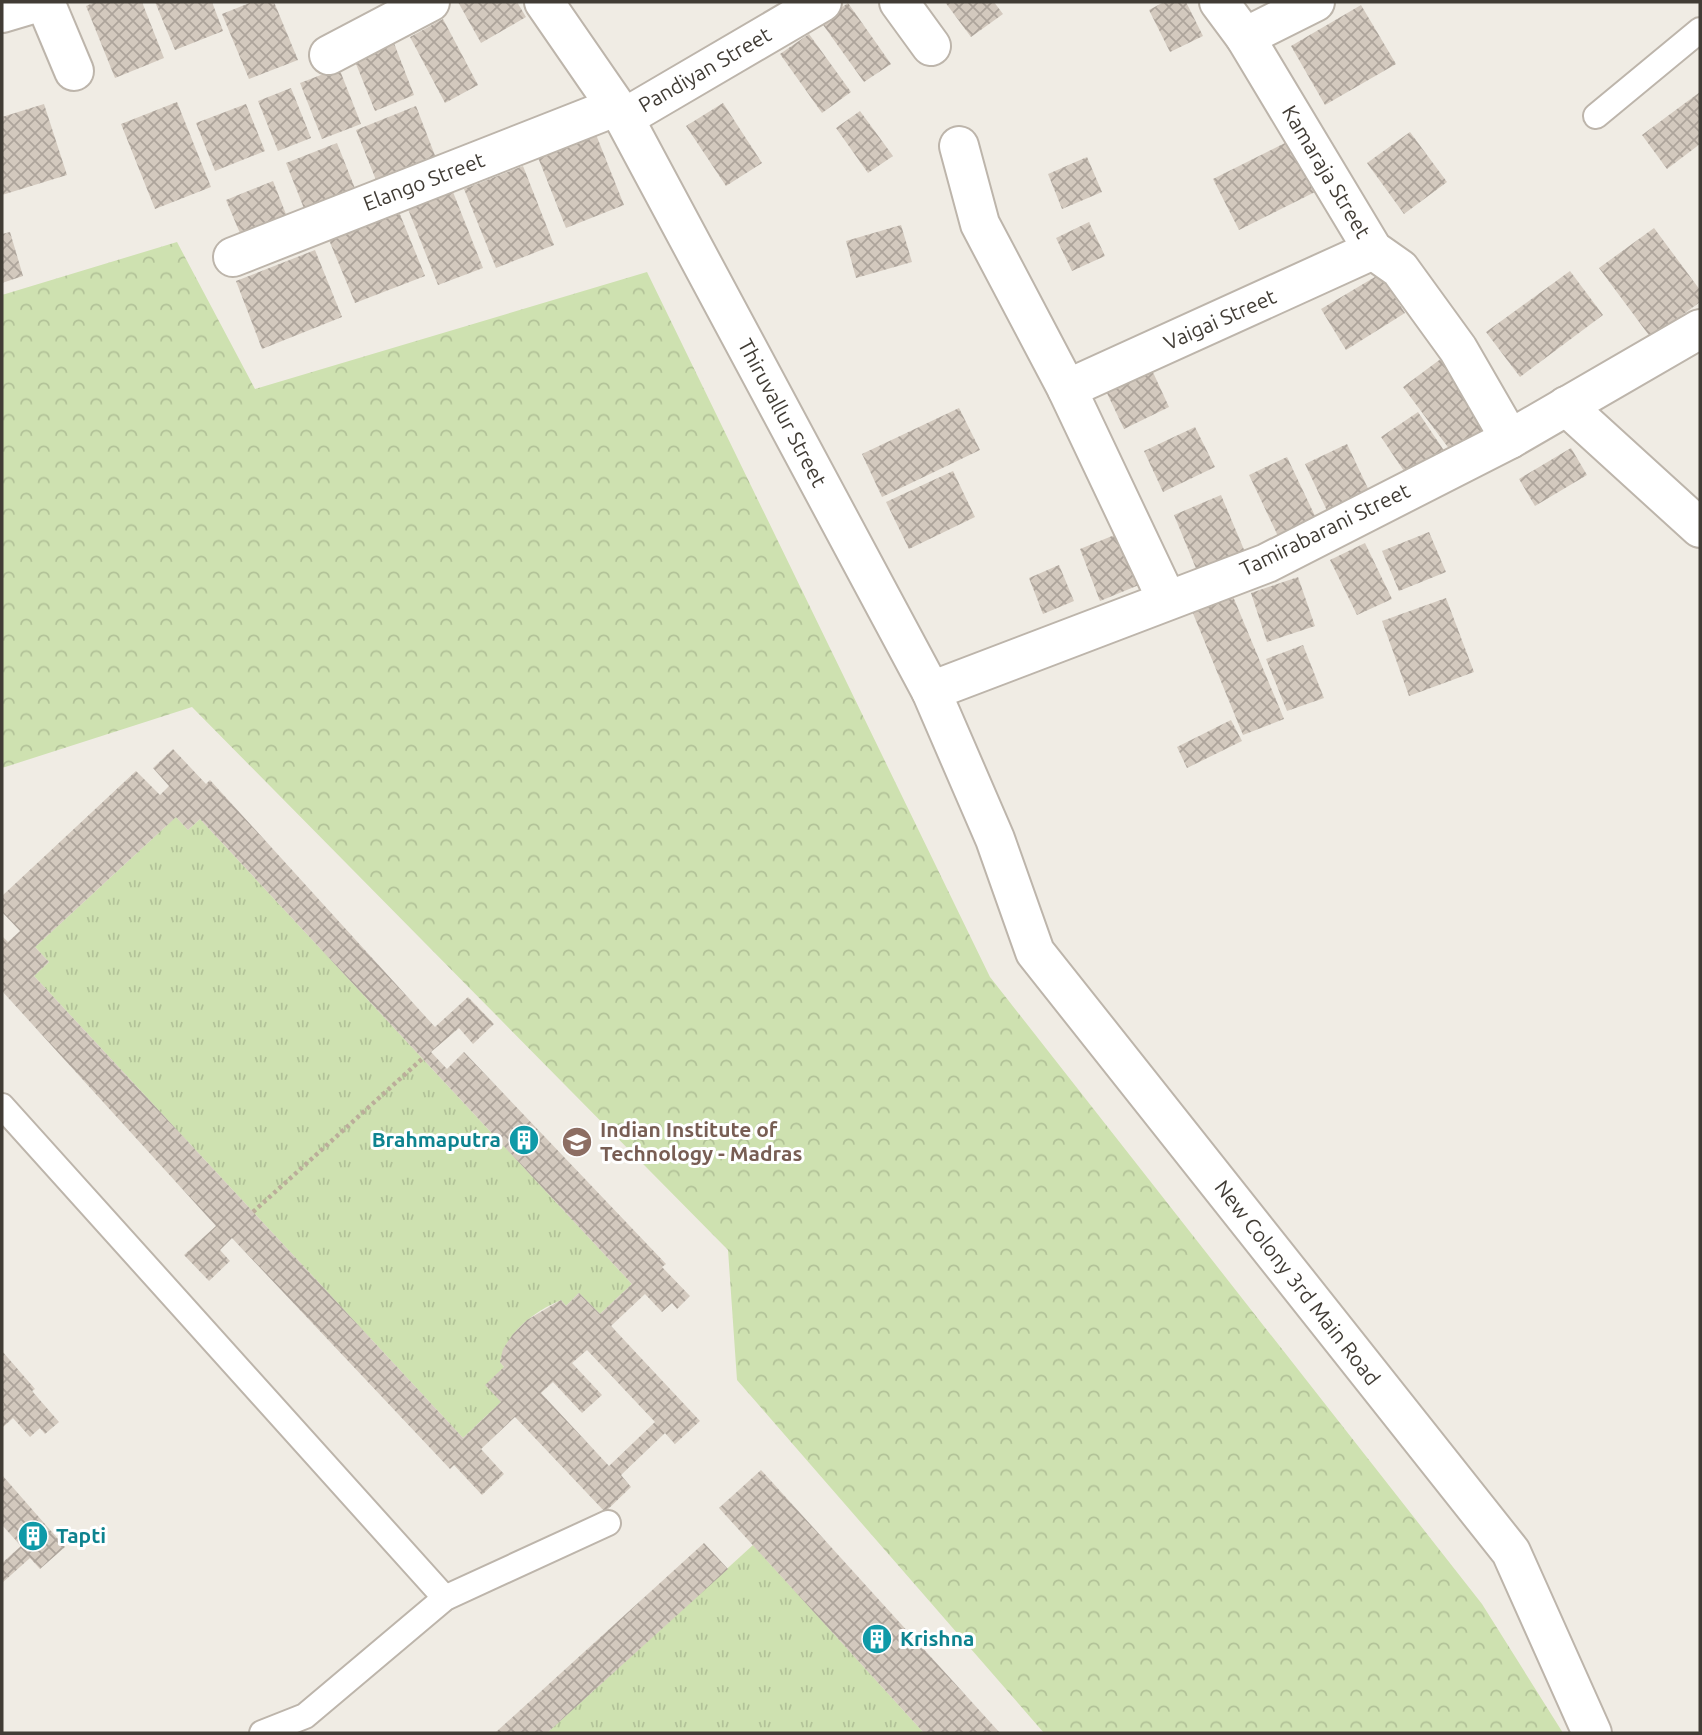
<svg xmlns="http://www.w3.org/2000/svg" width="1702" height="1735" viewBox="0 0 1702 1735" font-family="Ubuntu,sans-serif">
  <defs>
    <pattern id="forest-crowns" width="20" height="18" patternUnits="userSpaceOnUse" patternTransform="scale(1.75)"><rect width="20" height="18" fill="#cee1b0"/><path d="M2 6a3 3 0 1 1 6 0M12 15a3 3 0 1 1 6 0" fill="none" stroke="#b2c298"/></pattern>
    <pattern id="park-tufts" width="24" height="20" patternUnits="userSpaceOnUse" patternTransform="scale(1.75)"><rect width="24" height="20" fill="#cee1b0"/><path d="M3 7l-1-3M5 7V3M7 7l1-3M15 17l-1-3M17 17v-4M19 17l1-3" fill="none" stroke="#b2c298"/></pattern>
    <pattern id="building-cross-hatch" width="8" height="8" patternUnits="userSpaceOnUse" patternTransform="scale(1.75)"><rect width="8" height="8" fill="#d3c9be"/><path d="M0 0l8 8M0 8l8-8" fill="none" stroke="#ada49b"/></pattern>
  </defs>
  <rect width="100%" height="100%" fill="#f0ece4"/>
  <!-- forest -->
  <path fill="url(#forest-crowns)" d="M 177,242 L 255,389 L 647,272 L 990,977 L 1482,1604 L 1563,1733 L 1044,1733 L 737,1380 L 728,1250 L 192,707 L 2,768 L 2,295 Z"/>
  <!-- park -->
  <g fill="url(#park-tufts)">
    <path d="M 176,817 L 188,830 L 200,819 L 632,1284 L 600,1314 L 579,1293 L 566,1306 L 561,1300 C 535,1311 505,1333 500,1362 L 504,1367 L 501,1402 L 463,1438 L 34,976 L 49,962 L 35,947 Z"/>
    <path d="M 753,1545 L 924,1733 L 547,1733 Z"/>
  </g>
  <!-- building -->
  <g fill="url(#building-cross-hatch)" fill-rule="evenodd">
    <path d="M 95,2 L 142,2 L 164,58 L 115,78 L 86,6 Z"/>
    <path d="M 155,2 L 212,2 L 223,31 L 175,50 Z"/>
    <path d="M 252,2 L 274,2 L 298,60 L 249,79 L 222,14 Z"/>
    <path d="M 458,2 L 517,2 L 526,17 L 481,43 Z"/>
    <path d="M 945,2 L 994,2 L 1003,14 L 971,37 Z"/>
    <path d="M 1164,2 L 1186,2 L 1203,36 L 1170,52 L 1149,10 Z"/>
    <path d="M 848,3 L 891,64 L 864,82 L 821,22 Z"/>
    <path d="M 1361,5 L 1396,64 L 1325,105 L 1291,46 Z"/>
    <path d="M 443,19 L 478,85 L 445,103 L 410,37 Z"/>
    <path d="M 809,34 L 851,92 L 822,113 L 780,54 Z"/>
    <path d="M 392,38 L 414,95 L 375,111 L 352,54 Z"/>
    <path d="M 339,68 L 361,124 L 322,139 L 300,83 Z"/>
    <path d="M 291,88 L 311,138 L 278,151 L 258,101 Z"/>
    <path d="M 1700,92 L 1700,144 L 1667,169 L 1642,135 Z"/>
    <path d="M 177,102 L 211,187 L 155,209 L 121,124 Z"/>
    <path d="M 723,103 L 762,163 L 726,186 L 686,126 Z"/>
    <path d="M 44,104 L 67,175 L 2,195 L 2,117 Z"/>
    <path d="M 246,104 L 265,151 L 215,171 L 196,123 Z"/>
    <path d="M 416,106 L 439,166 L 380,190 L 356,130 Z"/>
    <path d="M 860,111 L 893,156 L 868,173 L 836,128 Z"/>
    <path d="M 595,132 L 624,205 L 566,228 L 537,155 Z"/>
    <path d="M 1410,132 L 1447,182 L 1404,214 L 1367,163 Z"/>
    <path d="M 1293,139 L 1319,190 L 1239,230 L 1213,179 Z"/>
    <path d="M 337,143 L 356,191 L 305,211 L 286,163 Z"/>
    <path d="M 1087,157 L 1102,192 L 1062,209 L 1048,174 Z"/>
    <path d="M 523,166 L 554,245 L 496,268 L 464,189 Z"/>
    <path d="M 273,181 L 291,227 L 245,245 L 226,200 Z"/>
    <path d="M 453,192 L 483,268 L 438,285 L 408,209 Z"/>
    <path d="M 399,212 L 425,276 L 355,303 L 329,240 Z"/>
    <path d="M 1089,222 L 1105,256 L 1072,271 L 1056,238 Z"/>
    <path d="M 901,225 L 912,262 L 856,278 L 846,241 Z"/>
    <path d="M 1654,228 L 1700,290 L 1700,302 L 1651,338 L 1599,268 Z"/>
    <path d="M 10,232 L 23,276 L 2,283 L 2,234 Z"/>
    <path d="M 315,250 L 342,317 L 262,349 L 236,281 Z"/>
    <path d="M 1570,271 L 1603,315 L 1520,377 L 1486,332 Z"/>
    <path d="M 1380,274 L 1405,313 L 1346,350 L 1321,309 Z"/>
    <path d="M 1442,358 L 1495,430 L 1456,458 L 1403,387 Z"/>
    <path d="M 1151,368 L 1169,407 L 1124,429 L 1105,389 Z"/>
    <path d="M 959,408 L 980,450 L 882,497 L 862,454 Z"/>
    <path d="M 1418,412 L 1447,455 L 1410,480 L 1381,437 Z"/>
    <path d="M 1195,427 L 1215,467 L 1163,492 L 1144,451 Z"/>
    <path d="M 1347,444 L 1372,497 L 1330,517 L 1305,464 Z"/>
    <path d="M 1571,448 L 1587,475 L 1535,506 L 1519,479 Z"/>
    <path d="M 1287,457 L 1316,518 L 1278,536 L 1249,475 Z"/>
    <path d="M 953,471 L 975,517 L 909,549 L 886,502 Z"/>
    <path d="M 1221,495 L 1245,552 L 1197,571 L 1174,515 Z"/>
    <path d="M 1429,532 L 1446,572 L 1399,591 L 1382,551 Z"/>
    <path d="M 1117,534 L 1139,585 L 1100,601 L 1080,549 Z"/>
    <path d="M 1365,543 L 1392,599 L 1357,615 L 1330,560 Z"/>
    <path d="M 1059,565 L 1074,601 L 1043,614 L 1029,578 Z"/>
    <path d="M 1298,577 L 1315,626 L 1267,642 L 1251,593 Z"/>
    <path d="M 1232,594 L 1284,719 L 1243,735 L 1192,611 Z"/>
    <path d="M 1446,598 L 1474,672 L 1409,696 L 1382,621 Z"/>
    <path d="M 1303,645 L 1324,698 L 1287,711 L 1266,659 Z"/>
    <path d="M 1231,720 L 1242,741 L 1187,768 L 1177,747 Z"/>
    <path d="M 173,749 L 206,784 L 210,780 L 435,1027 L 468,997 L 494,1024 L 473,1044 L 459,1028 L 431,1052 L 447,1069 L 464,1052 L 666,1264 L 662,1267 L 690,1296 L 677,1309 L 672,1303 L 662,1312 L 645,1294 L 611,1326 L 700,1421 L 675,1444 L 665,1433 L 621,1475 L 631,1487 L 605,1512 L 515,1417 L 481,1449 L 504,1474 L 482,1495 L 454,1465 L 450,1469 L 232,1238 L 220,1250 L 230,1261 L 209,1281 L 184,1255 L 216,1226 L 2,991 L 2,936 L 8,942 L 20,931 L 2,912 L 2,896 L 136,771 L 160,795 L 169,786 L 153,768 ZM 176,817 L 188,830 L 200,819 L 632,1284 L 600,1314 L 579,1293 L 566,1306 L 561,1300 L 527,1320 L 513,1334 L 503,1349 L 500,1362 L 504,1367 L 485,1385 L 501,1402 L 463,1438 L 34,976 L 49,962 L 35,947 ZM 587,1350 L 655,1422 L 609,1466 L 541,1393 L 553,1382 L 582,1413 L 602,1395 L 572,1363 Z"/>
    <path d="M 2,1351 L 35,1389 L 32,1391 L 59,1422 L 45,1434 L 40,1428 L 30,1437 L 13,1418 L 2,1428 L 2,1406 L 4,1404 L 2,1402 Z"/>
    <path d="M 761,1470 L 1000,1733 L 924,1733 L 719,1508 Z"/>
    <path d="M 2,1475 L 65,1547 L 40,1569 L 30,1558 L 2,1583 L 2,1563 L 21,1546 L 2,1525 Z"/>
    <path d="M 704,1543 L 728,1569 L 547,1733 L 495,1733 Z"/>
  </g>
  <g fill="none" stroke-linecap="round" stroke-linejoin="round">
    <!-- service casing -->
    <g stroke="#bdb5ab" stroke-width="28">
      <g id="service">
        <path d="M 1596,116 L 1700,30"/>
        <path d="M 2,1106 L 445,1598"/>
        <path d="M 262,1733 L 305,1716 L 445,1598 L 608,1523"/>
      </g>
    </g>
    <!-- minor casing -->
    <g stroke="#bdb5ab" stroke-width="42">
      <g id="minor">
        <path d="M 45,2 L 74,71"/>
        <path d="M 899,2 L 931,46"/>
        <path d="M 1219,2 L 1245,37 L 1373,250 L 1400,269 L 1458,349 L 1510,439"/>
        <path d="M 2,13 L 39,2"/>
        <path d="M 1245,37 L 1315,2"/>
        <path d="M 329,55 L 430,2"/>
        <path d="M 624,118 L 822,2"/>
        <path d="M 959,146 L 980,224 L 1067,389 L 1167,600"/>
        <path d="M 233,257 L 615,107"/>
        <path d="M 1067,389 L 1373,250"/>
        <path d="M 1566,406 L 1700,528"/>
        <path d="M 931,691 L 1267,563 L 1510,439 L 1700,329"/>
      </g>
    </g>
    <!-- tertiary casing -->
    <g stroke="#bdb5ab" stroke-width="42">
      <path id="tertiary" d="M 544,2 L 624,118 L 931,691 L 995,839 L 1035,952 L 1511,1552 L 1592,1733"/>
    </g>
    <!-- path -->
    <path stroke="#bbad9a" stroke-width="4.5" stroke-dasharray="3.5 3.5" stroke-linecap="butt" d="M 253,1212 L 423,1058"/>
    <!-- service -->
    <use href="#service" stroke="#fff" stroke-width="24"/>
    <!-- minor -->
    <use href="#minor" stroke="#fff" stroke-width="38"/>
    <!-- tertiary -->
    <use href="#tertiary" stroke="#fff" stroke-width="38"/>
  </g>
  <!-- icons -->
  <defs>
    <g id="building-disc" transform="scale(1.575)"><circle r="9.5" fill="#0f9aa8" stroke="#fff"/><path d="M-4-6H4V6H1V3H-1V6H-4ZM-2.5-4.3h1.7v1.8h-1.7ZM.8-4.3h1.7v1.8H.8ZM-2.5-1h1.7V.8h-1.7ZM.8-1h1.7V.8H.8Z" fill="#fff"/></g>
    <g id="university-disc" transform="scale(1.575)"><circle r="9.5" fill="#8d6e63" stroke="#fff"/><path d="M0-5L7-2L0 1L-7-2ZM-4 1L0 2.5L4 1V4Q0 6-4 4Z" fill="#fff"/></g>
  </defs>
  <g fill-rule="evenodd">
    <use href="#building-disc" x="524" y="1140"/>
    <use href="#university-disc" x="577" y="1142"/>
    <use href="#building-disc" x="33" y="1536"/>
    <use href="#building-disc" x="877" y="1639"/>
  </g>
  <g text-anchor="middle" stroke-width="6" stroke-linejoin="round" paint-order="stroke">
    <!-- street labels -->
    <g font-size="21" fill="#413c35" stroke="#fff">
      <text transform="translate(705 70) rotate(-30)" y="7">Pandiyan Street</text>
      <text transform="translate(1326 172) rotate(59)" y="7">Kamaraja Street</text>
      <text transform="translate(424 182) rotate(-21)" y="7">Elango Street</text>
      <text transform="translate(1220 320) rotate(-24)" y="7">Vaigai Street</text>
      <text transform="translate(782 413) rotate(62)" y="7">Thiruvallur Street</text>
      <text transform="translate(1325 530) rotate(-26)" y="7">Tamirabarani Street</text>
      <text transform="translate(1297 1283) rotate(52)" y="7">New Colony 3rd Main Road</text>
    </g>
    <!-- education labels -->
    <g font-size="21" font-weight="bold" fill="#785e54" stroke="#fff" text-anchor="start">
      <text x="600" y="1137">Indian Institute of<tspan x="600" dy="24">Technology - Madras</tspan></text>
    </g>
    <!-- culture labels -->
    <g font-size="21" font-weight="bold" fill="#0d838f" stroke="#fff" text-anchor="start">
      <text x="501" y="1147" text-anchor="end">Brahmaputra</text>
      <text x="56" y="1543">Tapti</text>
      <text x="900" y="1646">Krishna</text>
    </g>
  </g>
  <!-- border -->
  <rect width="1702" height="1735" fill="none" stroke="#413c35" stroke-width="7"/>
</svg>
